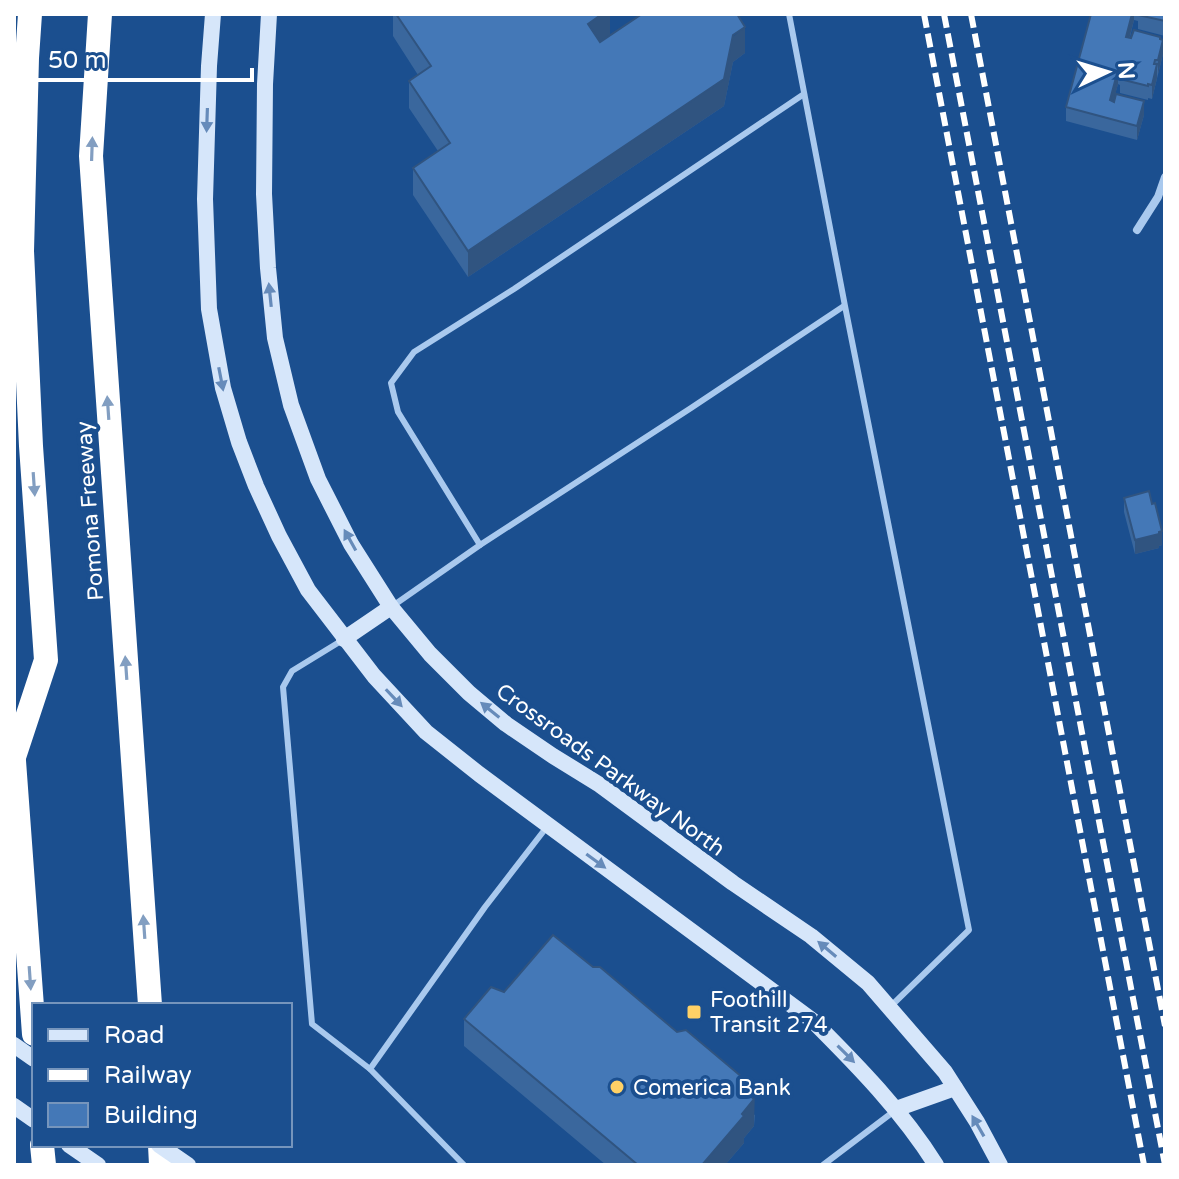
<svg xmlns="http://www.w3.org/2000/svg" width="1179" height="1179" viewBox="0 0 1179 1179" font-family="'Varela Round',sans-serif">
  <rect width="100%" height="100%" fill="#1b4f8f"/>
  <g fill="none" stroke-linecap="round" stroke-linejoin="round">
    <!-- lane -->
    <g stroke="#a9c9ee" stroke-width="6">
      <path d="M 789,14 L 845,306 L 969,930 L 890,1007"/>
      <path d="M 480,545 L 398,412 L 391,383 L 414,352 L 514,289 L 804,94"/>
      <path d="M 394,605 L 480,545 L 691,408 L 844,306"/>
      <path d="M 341,641 L 292,671 L 283,687 L 312,1024 L 370,1069"/>
      <path d="M 464,1165 L 370,1069 L 485,907 L 546,828"/>
      <path d="M 823,1165 L 893,1112"/>
    </g>
    <!-- street -->
    <path stroke="#a9c9ee" stroke-width="8" d="M 1137,230 L 1158,197 L 1165,177"/>
    <!-- secondary -->
    <g stroke="#d6e6fa" stroke-width="16">
      <path d="M 213,14 L 209,66 L 205,199 L 209,309 L 223,388 L 239,442 L 256,486 L 279,536 L 308,590 L 374,676 L 426,732 L 479,774 L 813,1021 C 858,1066 902,1111 936,1165"/>
      <path d="M 269,14 L 265,84 L 264,194 L 268,268 L 275,338 L 291,405 L 318,479 L 351,544 L 391,607 L 430,654 L 469,693 L 506,724 L 553,756 L 600,785 L 733,883 L 811,936 L 868,983 L 945,1072 L 977,1122 L 1000,1165"/>
      <path d="M 344,639 L 391,607"/>
      <path d="M 14,1045 L 34,1059"/>
      <path d="M 14,1106 L 34,1120"/>
      <path d="M 896,1109 L 955,1088"/>
      <path d="M 69,1145 L 98,1165"/>
    </g>
    <!-- highway -->
    <g stroke="#fff" stroke-width="24">
      <path d="M 100,14 L 91,156 L 150,1005"/>
      <path d="M 14,757 L 46,660 L 31,446 L 22,251 L 27,58 L 30,14"/>
      <path d="M 14,761 L 34,1034"/>
      <path d="M 42,1145 L 44,1165"/>
      <path d="M 160,1145 L 161,1165"/>
    </g>
    <!-- rail -->
    <g stroke="#fff" stroke-width="6" stroke-dasharray="14 6" stroke-linecap="butt">
      <path d="M 924,14 L 1144,1165"/>
      <path d="M 944,14 L 1165,1165"/>
      <path d="M 971,14 L 1165,1026"/>
    </g>
    <!-- secondary-bridge -->
    <path stroke="#d6e6fa" stroke-width="16" d="M 159,1145 L 188,1165"/>
  </g>
  <!-- wall -->
  <g fill="#3a679d">
    <path d="M 393,14 L 610,14 L 610,36 L 745,53 L 733,62 L 724,106 L 468,277 L 413,195 L 413,168 L 438,151 L 409,108 L 409,81 L 418,75 L 393,36 Z"/>
    <path d="M 1091,14 L 1165,14 L 1165,36 L 1138,29 L 1138,21 L 1134,20 L 1130,37 L 1160,40 L 1163,54 L 1152,99 L 1148,98 L 1148,100 L 1120,93 L 1120,85 L 1118,84 L 1113,101 L 1144,115 L 1137,140 L 1066,121 L 1066,107 Z"/>
    <path d="M 1124,498 L 1162,545 L 1159,546 L 1159,548 L 1135,554 L 1124,512 Z"/>
    <path d="M 504,992 L 755,1115 L 754,1126 L 744,1138 L 744,1143 L 725,1165 L 606,1165 L 464,1046 L 464,1019 Z"/>
  </g>
  <!-- shaded-wall -->
  <g fill="#305480">
    <path d="M 602,14 L 610,14 L 610,36 L 588,50 L 588,24 Z"/>
    <path d="M 1132,14 L 1134,14 L 1134,20 L 1126,51 L 1126,37 Z"/>
    <path d="M 745,27 L 745,53 L 733,62 L 724,106 L 468,277 L 468,251 Z"/>
    <path d="M 1160,37 L 1160,50 L 1163,40 L 1163,54 L 1158,74 L 1158,60 Z"/>
    <path d="M 1155,60 L 1155,73 L 1157,64 L 1157,78 L 1152,99 L 1152,85 Z"/>
    <path d="M 1118,70 L 1118,84 L 1110,115 L 1110,100 Z"/>
    <path d="M 1144,101 L 1144,115 L 1137,140 L 1137,126 Z"/>
    <path d="M 1162,531 L 1162,545 L 1159,546 L 1159,548 L 1135,554 L 1135,540 Z"/>
    <path d="M 755,1088 L 754,1126 L 744,1138 L 744,1143 L 725,1165 L 702,1165 L 742,1114 Z"/>
  </g>
  <!-- building -->
  <g fill="#4478b7" stroke="#305480" stroke-width="2">
    <path d="M 396,14 L 602,14 L 588,24 L 600,42 L 642,14 L 737,14 L 745,27 L 733,35 L 724,79 L 468,251 L 413,168 L 450,143 L 409,81 L 431,66 Z"/>
    <path d="M 1091,14 L 1132,14 L 1126,37 L 1131,38 L 1134,30 L 1160,37 L 1160,39 L 1163,40 L 1158,60 L 1155,60 L 1154,64 L 1157,64 L 1152,85 L 1148,84 L 1148,86 L 1120,79 L 1123,71 L 1118,70 L 1110,100 L 1114,102 L 1116,94 L 1144,101 L 1137,126 L 1066,107 Z"/>
    <path d="M 1138,14 L 1165,14 L 1165,21 L 1138,15 Z"/>
    <path d="M 1149,491 L 1152,504 L 1155,503 L 1162,531 L 1159,532 L 1159,534 L 1135,540 L 1124,498 Z"/>
    <path d="M 553,935 L 593,967 L 600,967 L 677,1032 L 686,1030 L 755,1088 L 750,1096 L 754,1099 L 742,1114 L 744,1116 L 702,1165 L 638,1165 L 464,1019 L 491,987 L 504,992 Z"/>
  </g>
  <!-- one-way arrows -->
  <defs><path id="oneway-solid" d="M-6-.8H1V-3.2L6.5 0L1 3.2V.8H-6Z" transform="scale(2)"/></defs>
  <g fill="#668bba">
    <use href="#oneway-solid" transform="translate(207 120) rotate(92)"/>
    <use href="#oneway-solid" transform="translate(270 295) rotate(-96)"/>
    <use href="#oneway-solid" transform="translate(221 379) rotate(79)"/>
    <use href="#oneway-solid" transform="translate(350 540) rotate(-119)"/>
    <use href="#oneway-solid" transform="translate(394 698) rotate(47)"/>
    <use href="#oneway-solid" transform="translate(490 710) rotate(-141)"/>
    <use href="#oneway-solid" transform="translate(596 861) rotate(36)"/>
    <use href="#oneway-solid" transform="translate(827 949) rotate(-140)"/>
    <use href="#oneway-solid" transform="translate(846 1054) rotate(45)"/>
    <use href="#oneway-solid" transform="translate(978 1126) rotate(-120)"/>
  </g>
  <g fill="#829ec1">
    <use href="#oneway-solid" transform="translate(92 149) rotate(-88)"/>
    <use href="#oneway-solid" transform="translate(108 408) rotate(-94)"/>
    <use href="#oneway-solid" transform="translate(34 484) rotate(86)"/>
    <use href="#oneway-solid" transform="translate(126 668) rotate(-94)"/>
    <use href="#oneway-solid" transform="translate(144 927) rotate(-94)"/>
    <use href="#oneway-solid" transform="translate(30 978) rotate(86)"/>
  </g>
  <!-- markers -->
  <g fill="#ffd166" stroke="#1b4f8f" stroke-width="3">
    <rect x="686" y="1004" width="16" height="16" rx="4"/>
    <circle cx="617" cy="1087" r="8"/>
  </g>
  <g text-anchor="middle" stroke-width="8" stroke-linejoin="round" paint-order="stroke">
    <!-- street labels -->
    <g font-size="22" fill="#fff" stroke="#1b4f8f">
      <text transform="translate(89 511) rotate(-94)" y="8">Pomona Freeway</text>
      <text transform="translate(611 769) rotate(36)" y="8">Crossroads Parkway North</text>
    </g>
    <!-- poi labels -->
    <g font-size="22" fill="#fff" stroke="#1b4f8f" text-anchor="start">
      <text x="710" y="1007">Foothill<tspan x="710" dy="25">Transit 274</tspan></text>
      <text x="633" y="1095">Comerica Bank</text>
    </g>
  </g>
  <!-- border -->
  <rect width="1179" height="1179" fill="none" stroke="#ffffff" stroke-width="32"/>
  <!-- legend -->
  <rect x="32" y="1003" width="260" height="144" fill="#1b4f8f" stroke="#7695bc" stroke-width="2"/>
  <rect x="48" y="1029" width="40" height="12" fill="#d6e6fa" stroke="#7695bc" stroke-width="2"/>
  <text x="104" y="1043" font-size="24" fill="#ffffff">Road</text>
  <rect x="48" y="1069" width="40" height="12" fill="#ffffff" stroke="#7695bc" stroke-width="2"/>
  <text x="104" y="1083" font-size="24" fill="#ffffff">Railway</text>
  <rect x="48" y="1103" width="40" height="24" fill="#4478b7" stroke="#7695bc" stroke-width="2"/>
  <text x="104" y="1123" font-size="24" fill="#ffffff">Building</text>
  <!-- north arrow -->
  <g transform="translate(1107 72) rotate(86)" stroke="#1b4f8f" stroke-width="6" paint-order="stroke">
  <path d="M0-6L14 30L0 20L-14 30Z" fill="#ffffff"/>
  <text y="-12" font-size="22" font-weight="bold" text-anchor="middle" fill="#ffffff">N</text>
  </g>
  <!-- scale -->
  <path d="M36 68v12h216v-12" fill="none" stroke="#ffffff" stroke-width="4"/>
  <text x="48" y="68" font-size="24" fill="#ffffff" stroke="#1b4f8f" stroke-width="6" paint-order="stroke">50 m</text>
</svg>
